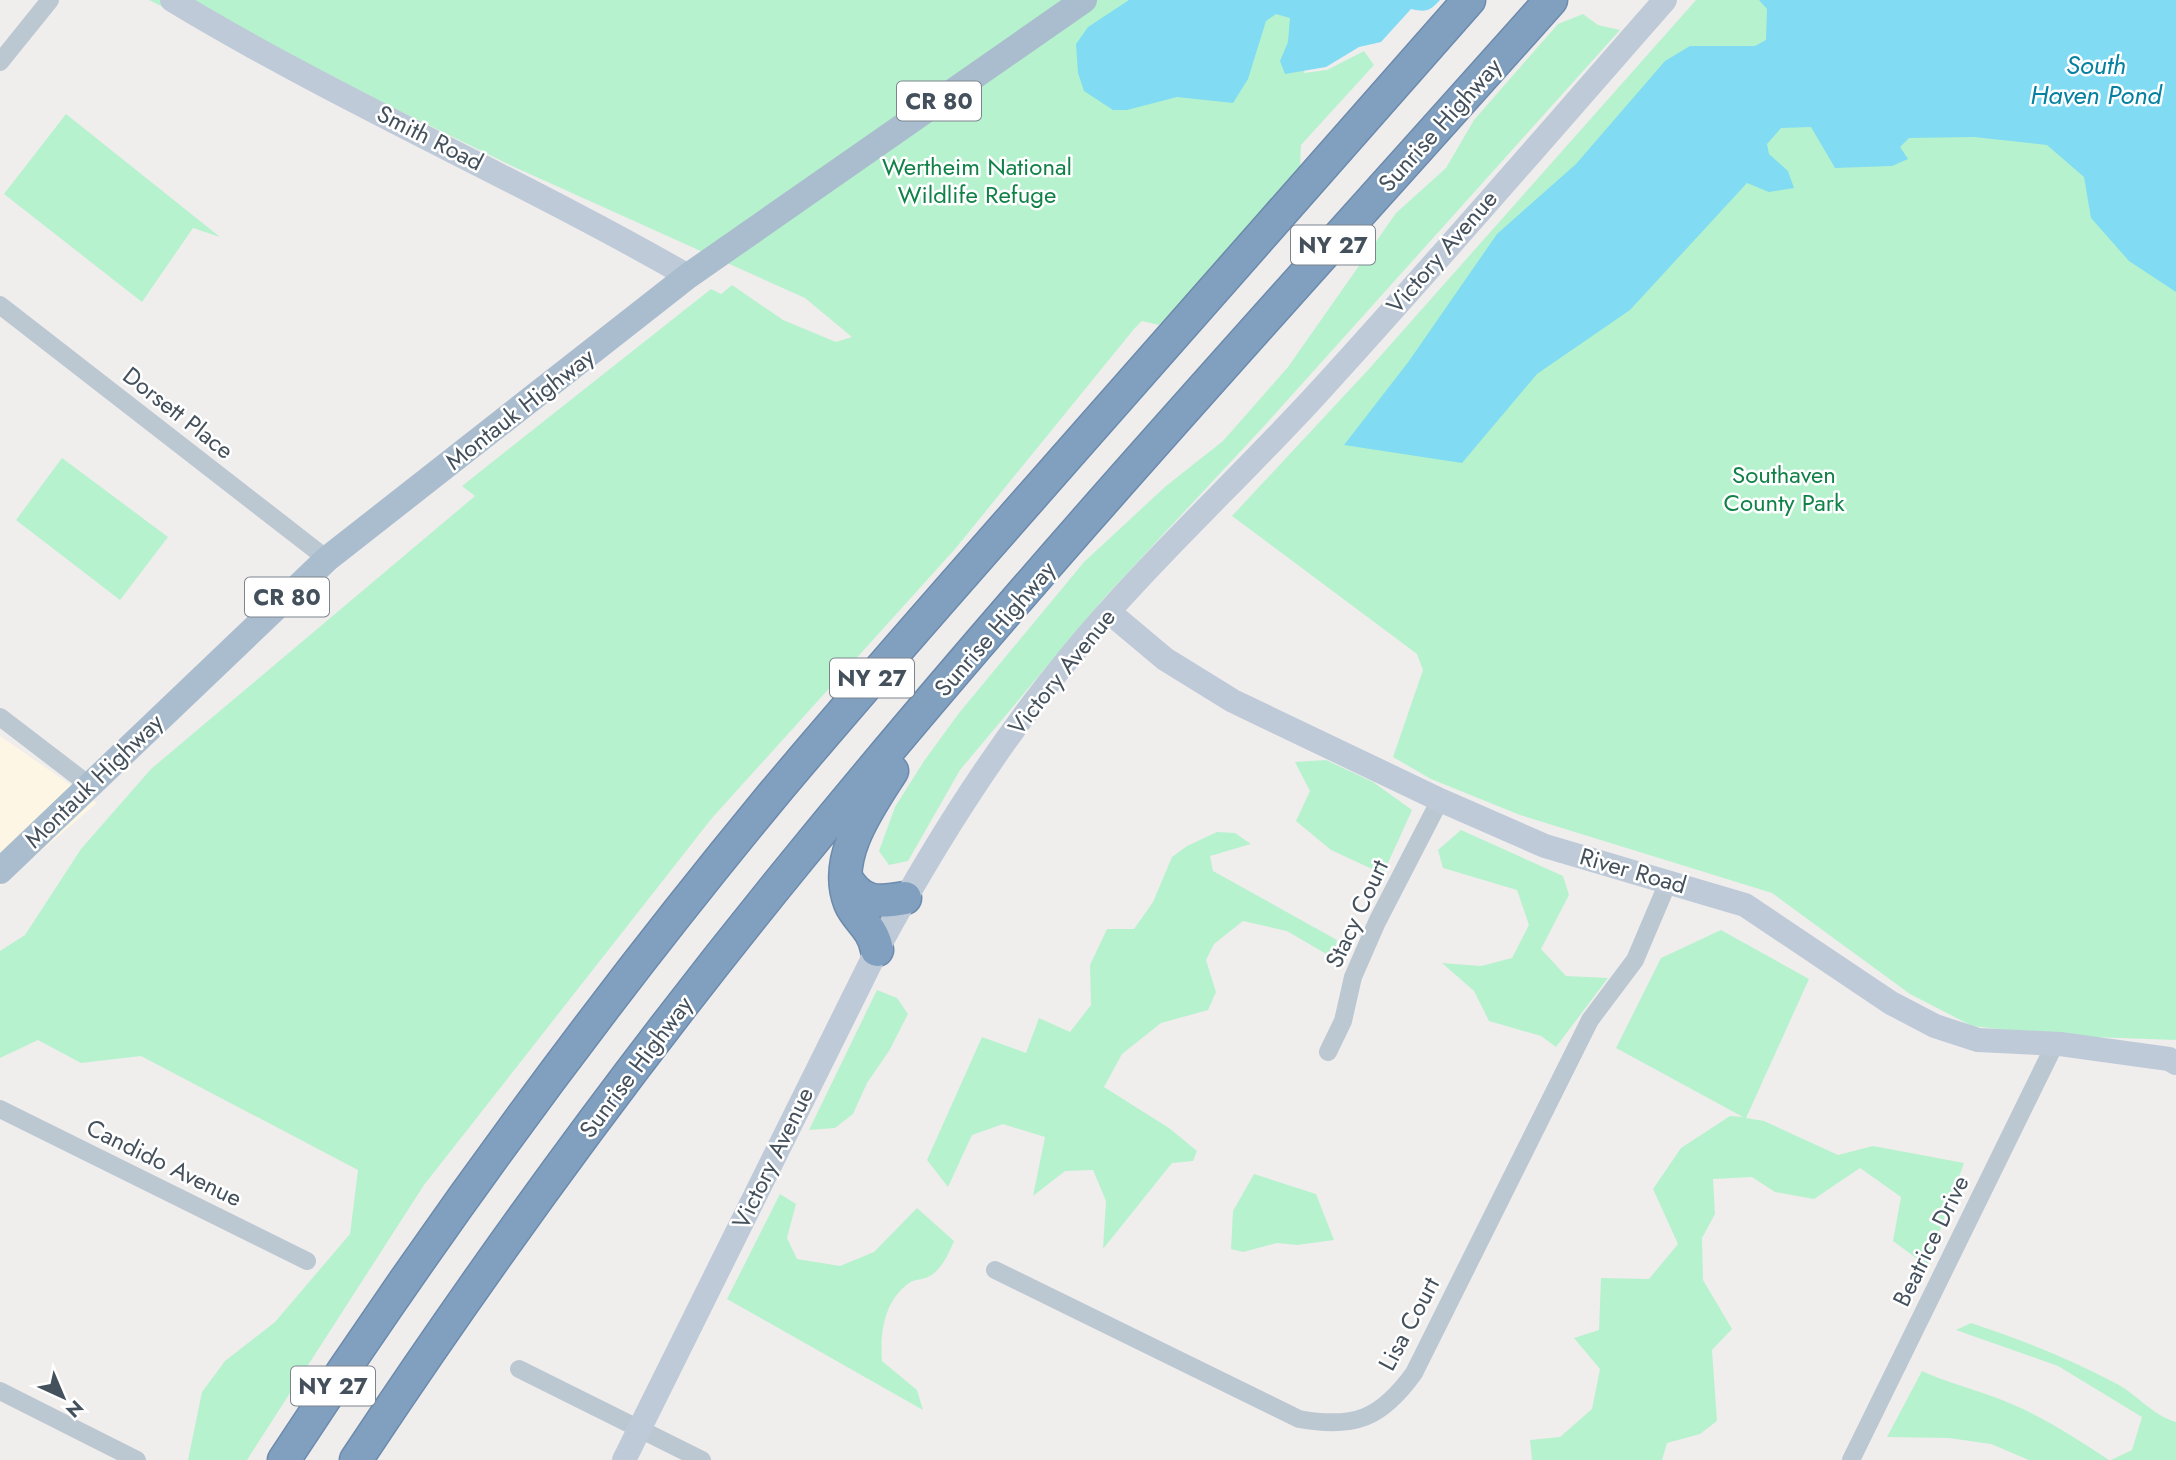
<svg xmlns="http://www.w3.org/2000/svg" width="2176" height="1460" viewBox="0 0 2176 1460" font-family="Jost,sans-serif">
  <rect width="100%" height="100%" fill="#f0eded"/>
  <!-- commercial -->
  <path fill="#fdf6e4" d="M 0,736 L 97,803 L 0,886 Z"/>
  <!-- green -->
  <g fill="#b7f2ce">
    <path d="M 149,0 L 1302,0 L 1311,18 L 1304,73 L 1327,70 L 1364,51 L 1374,65 L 1301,145 L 1300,169 L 1159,325 L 1142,321 L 1134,329 L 955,549 L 712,818 L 424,1185 L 247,1460 L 188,1460 L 202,1392 L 225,1361 L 275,1322 L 350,1234 L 358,1170 L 141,1056 L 81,1063 L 38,1040 L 0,1058 L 0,951 L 25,935 L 81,849 L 151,769 L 475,496 L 462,486 L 711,289 L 721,294 L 732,285 L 783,320 L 836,342 L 852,337 L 805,298 L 512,166 L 396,109 L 197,24 Z"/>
    <path d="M 1696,0 L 2176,0 L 2176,1040 L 2065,1036 L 1972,1026 L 1910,994 L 1772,893 L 1520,815 L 1431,779 L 1393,757 L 1423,670 L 1417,654 L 1232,516 L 1368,370 Z"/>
    <path d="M 1583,14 L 1598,25 L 1620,30 L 1266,424 L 1104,598 L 960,770 L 908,861 L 889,865 L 879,851 L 895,807 L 924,761 L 959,713 L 1084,562 L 1166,486 L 1223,441 L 1288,367 L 1396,213 L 1446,168 L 1474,120 L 1558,24 Z"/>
    <path d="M 66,114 L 220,237 L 193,228 L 142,302 L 4,194 Z"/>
    <path d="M 62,458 L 168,537 L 120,600 L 16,520 Z"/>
    <path d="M 1326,760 L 1373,782 L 1412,810 L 1383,874 L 1331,850 L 1296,821 L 1310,791 L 1295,762 Z"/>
    <path d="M 1461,830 L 1563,876 L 1569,895 L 1541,949 L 1566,976 L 1608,978 L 1556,1047 L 1541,1036 L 1489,1021 L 1474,991 L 1442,963 L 1481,966 L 1512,958 L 1529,925 L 1517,890 L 1443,868 L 1438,850 Z"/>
    <path d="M 1217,832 L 1235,833 L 1251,844 L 1210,856 L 1213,871 L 1337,940 L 1333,958 L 1287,931 L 1243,921 L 1214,944 L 1206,960 L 1216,992 L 1208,1010 L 1161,1023 L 1122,1054 L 1104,1087 L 1169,1128 L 1197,1151 L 1193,1161 L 1172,1163 L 1103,1249 L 1106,1201 L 1093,1170 L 1065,1171 L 1033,1196 L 1045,1137 L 1003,1124 L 972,1135 L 948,1187 L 927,1160 L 982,1037 L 1026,1053 L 1039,1018 L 1070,1032 L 1091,1005 L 1090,965 L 1107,929 L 1134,929 L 1153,902 L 1172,857 L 1187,846 Z"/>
    <path d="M 1721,930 L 1809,979 L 1746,1118 L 1764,1121 L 1838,1155 L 1873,1146 L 1964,1163 L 1927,1266 L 1893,1241 L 1901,1197 L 1860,1168 L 1814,1199 L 1775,1192 L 1752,1177 L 1713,1179 L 1715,1214 L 1702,1238 L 1703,1280 L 1732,1329 L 1712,1350 L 1717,1421 L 1700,1434 L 1667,1443 L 1662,1460 L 1532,1460 L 1530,1440 L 1560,1437 L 1592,1409 L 1600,1369 L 1574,1338 L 1599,1330 L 1601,1278 L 1649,1279 L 1678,1244 L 1653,1189 L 1681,1148 L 1730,1116 L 1743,1117 L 1616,1048 L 1661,958 Z"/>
    <path d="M 877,990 L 897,998 L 908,1014 L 889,1051 L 867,1083 L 853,1114 L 835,1128 L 809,1130 Z"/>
    <path d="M 1254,1174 L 1316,1194 L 1334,1240 L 1297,1245 L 1277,1243 L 1243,1252 L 1231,1249 L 1233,1211 Z"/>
    <path d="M 780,1194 L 796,1204 L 787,1238 L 797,1259 L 840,1266 L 874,1252 L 917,1208 L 954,1241 C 949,1253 942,1269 930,1276 C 923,1280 915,1279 909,1283 C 884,1301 880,1332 882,1361 L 917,1390 L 923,1410 L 727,1299 Z"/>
    <path d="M 1971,1323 C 2022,1340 2070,1359 2117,1384 C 2139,1396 2152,1415 2176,1422 L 2176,1460 L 2111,1460 L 2132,1450 L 2142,1417 L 2058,1366 L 1956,1330 Z"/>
    <path d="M 1922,1371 C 1946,1382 1970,1388 1994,1397 C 2034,1411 2074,1437 2109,1460 L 2029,1460 L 1991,1444 L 1949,1438 L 1887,1437 Z"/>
  </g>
  <!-- water -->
  <g fill="#81dbf2">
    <path d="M 1129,0 L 1440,0 C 1429,12 1426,12 1411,9 L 1381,42 L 1359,47 L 1326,67 L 1285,74 L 1280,61 L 1288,42 L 1290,18 L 1276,14 L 1266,21 L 1248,79 L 1233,103 L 1177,97 L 1127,110 L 1113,110 L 1084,91 L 1078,73 L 1076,44 L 1088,27 Z"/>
    <path d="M 1759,0 L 2176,0 L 2176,292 L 2129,261 L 2091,218 L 2084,177 L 2047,145 L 1974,137 L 1909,138 L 1900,147 L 1908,159 L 1892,166 L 1835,168 L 1811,127 L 1781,128 L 1767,144 L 1769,154 L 1788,171 L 1794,188 L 1769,192 L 1747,183 L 1630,310 L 1537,374 L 1462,463 L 1344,445 L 1409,361 L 1497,234 L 1576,164 L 1665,61 L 1690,46 L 1755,46 L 1766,40 L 1767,9 Z"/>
  </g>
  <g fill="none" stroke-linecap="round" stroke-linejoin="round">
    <!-- highway casing -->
    <g stroke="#6c8bac" stroke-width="35">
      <g id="highway">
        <path d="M 846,878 C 861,904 878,903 905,898"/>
        <path d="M 877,950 C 873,927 857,920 850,903 C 832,858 869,807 892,771"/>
        <path d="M 284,1460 C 434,1231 597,1008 771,797 C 868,681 969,568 1069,454 C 1202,303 1336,151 1469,0"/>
        <path d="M 356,1460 C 494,1252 642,1050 800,857 C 1040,563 1299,283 1551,0"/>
      </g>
    </g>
    <!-- street -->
    <g stroke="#bcc8d1" stroke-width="18">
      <path d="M 0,62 L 50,0"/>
      <path d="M 0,305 L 327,559"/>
      <path d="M 0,717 L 89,785"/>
      <path d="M 1328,1052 L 1343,1021 L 1353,977 L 1377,922 L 1440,800"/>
      <path d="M 0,1109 L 307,1261"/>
      <path d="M 995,1270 L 1299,1419 C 1354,1429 1381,1419 1414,1373 L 1590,1020 L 1635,960 L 1669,880"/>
      <path d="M 519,1369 L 702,1460"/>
      <path d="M 0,1391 L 137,1460"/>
      <path d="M 1851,1460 L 2055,1044"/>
    </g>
    <!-- secondary -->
    <g stroke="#becad8" stroke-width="24">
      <path d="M 172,0 C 339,101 519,179 688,276"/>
      <path d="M 1109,612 L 1165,659 L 1233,701 L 1440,800 L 1545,846 L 1745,905 L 1891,1003 L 1935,1026 L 1978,1040 L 2060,1044 L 2169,1059 L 2176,1063"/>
      <path d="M 624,1460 L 877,950 C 932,848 994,749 1068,659 C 1144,566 1234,484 1315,396 C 1434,266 1549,132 1665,0"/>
    </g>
    <!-- primary -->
    <path stroke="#aabdce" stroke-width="26" d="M 0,871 L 327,559 L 688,276 L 1084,0"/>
    <!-- highway -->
    <use href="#highway" stroke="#81a0c0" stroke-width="32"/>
  </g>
  <g text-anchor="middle" stroke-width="5" stroke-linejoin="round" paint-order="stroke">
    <!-- shield labels -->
    <g fill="#fff" stroke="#7c858d" stroke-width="2">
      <rect x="897" y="81.5" width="84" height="39" rx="5"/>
      <rect x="1291" y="225.5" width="84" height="39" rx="5"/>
      <rect x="245" y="577.5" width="84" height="39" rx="5"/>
      <rect x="830" y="658.5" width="84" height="39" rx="5"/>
      <rect x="291" y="1366.5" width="84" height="39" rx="5"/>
    </g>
    <g font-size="23" font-weight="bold" fill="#44515c">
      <text x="939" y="109">CR 80</text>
      <text x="1333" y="253">NY 27</text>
      <text x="287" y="605">CR 80</text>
      <text x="872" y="686">NY 27</text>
      <text x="333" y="1394">NY 27</text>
    </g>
    <!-- street labels -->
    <g font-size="24" fill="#44515c" stroke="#fff">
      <text transform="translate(1440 125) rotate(-48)" y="8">Sunrise Highway</text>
      <text transform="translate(430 138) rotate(27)" y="8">Smith Road</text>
      <text transform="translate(1442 252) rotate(-49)" y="8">Victory Avenue</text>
      <text transform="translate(520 409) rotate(-38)" y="8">Montauk Highway</text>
      <text transform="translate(178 413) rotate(38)" y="8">Dorsett Place</text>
      <text transform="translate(995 629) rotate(-49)" y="8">Sunrise Highway</text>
      <text transform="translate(1062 672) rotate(-51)" y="8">Victory Avenue</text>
      <text transform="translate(94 781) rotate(-44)" y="8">Montauk Highway</text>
      <text transform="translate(1633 871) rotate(16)" y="8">River Road</text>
      <text transform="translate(1357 914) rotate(-65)" y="8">Stacy Court</text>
      <text transform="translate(636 1067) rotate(-53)" y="8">Sunrise Highway</text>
      <text transform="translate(773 1158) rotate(-64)" y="8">Victory Avenue</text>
      <text transform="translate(164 1163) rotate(26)" y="8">Candido Avenue</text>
      <text transform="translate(1931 1241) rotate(-64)" y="8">Beatrice Drive</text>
      <text transform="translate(1409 1324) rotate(-62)" y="8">Lisa Court</text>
    </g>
    <!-- park labels -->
    <g font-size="24" fill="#108248" stroke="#fff">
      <text x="977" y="175">Wertheim National<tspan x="977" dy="28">Wildlife Refuge</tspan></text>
      <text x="1784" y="483">Southaven<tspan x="1784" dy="28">County Park</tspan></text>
    </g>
    <!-- water labels -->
    <g font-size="26" font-style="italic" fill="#0481a1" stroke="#fff">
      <text x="2096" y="74">South<tspan x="2096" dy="30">Haven Pond</tspan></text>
    </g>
  </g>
  <!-- north arrow -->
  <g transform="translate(63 1397) rotate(136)" stroke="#ffffff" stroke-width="5" paint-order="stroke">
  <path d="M0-5L12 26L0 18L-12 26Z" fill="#44515c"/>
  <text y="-10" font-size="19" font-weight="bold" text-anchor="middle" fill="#44515c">N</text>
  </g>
</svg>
